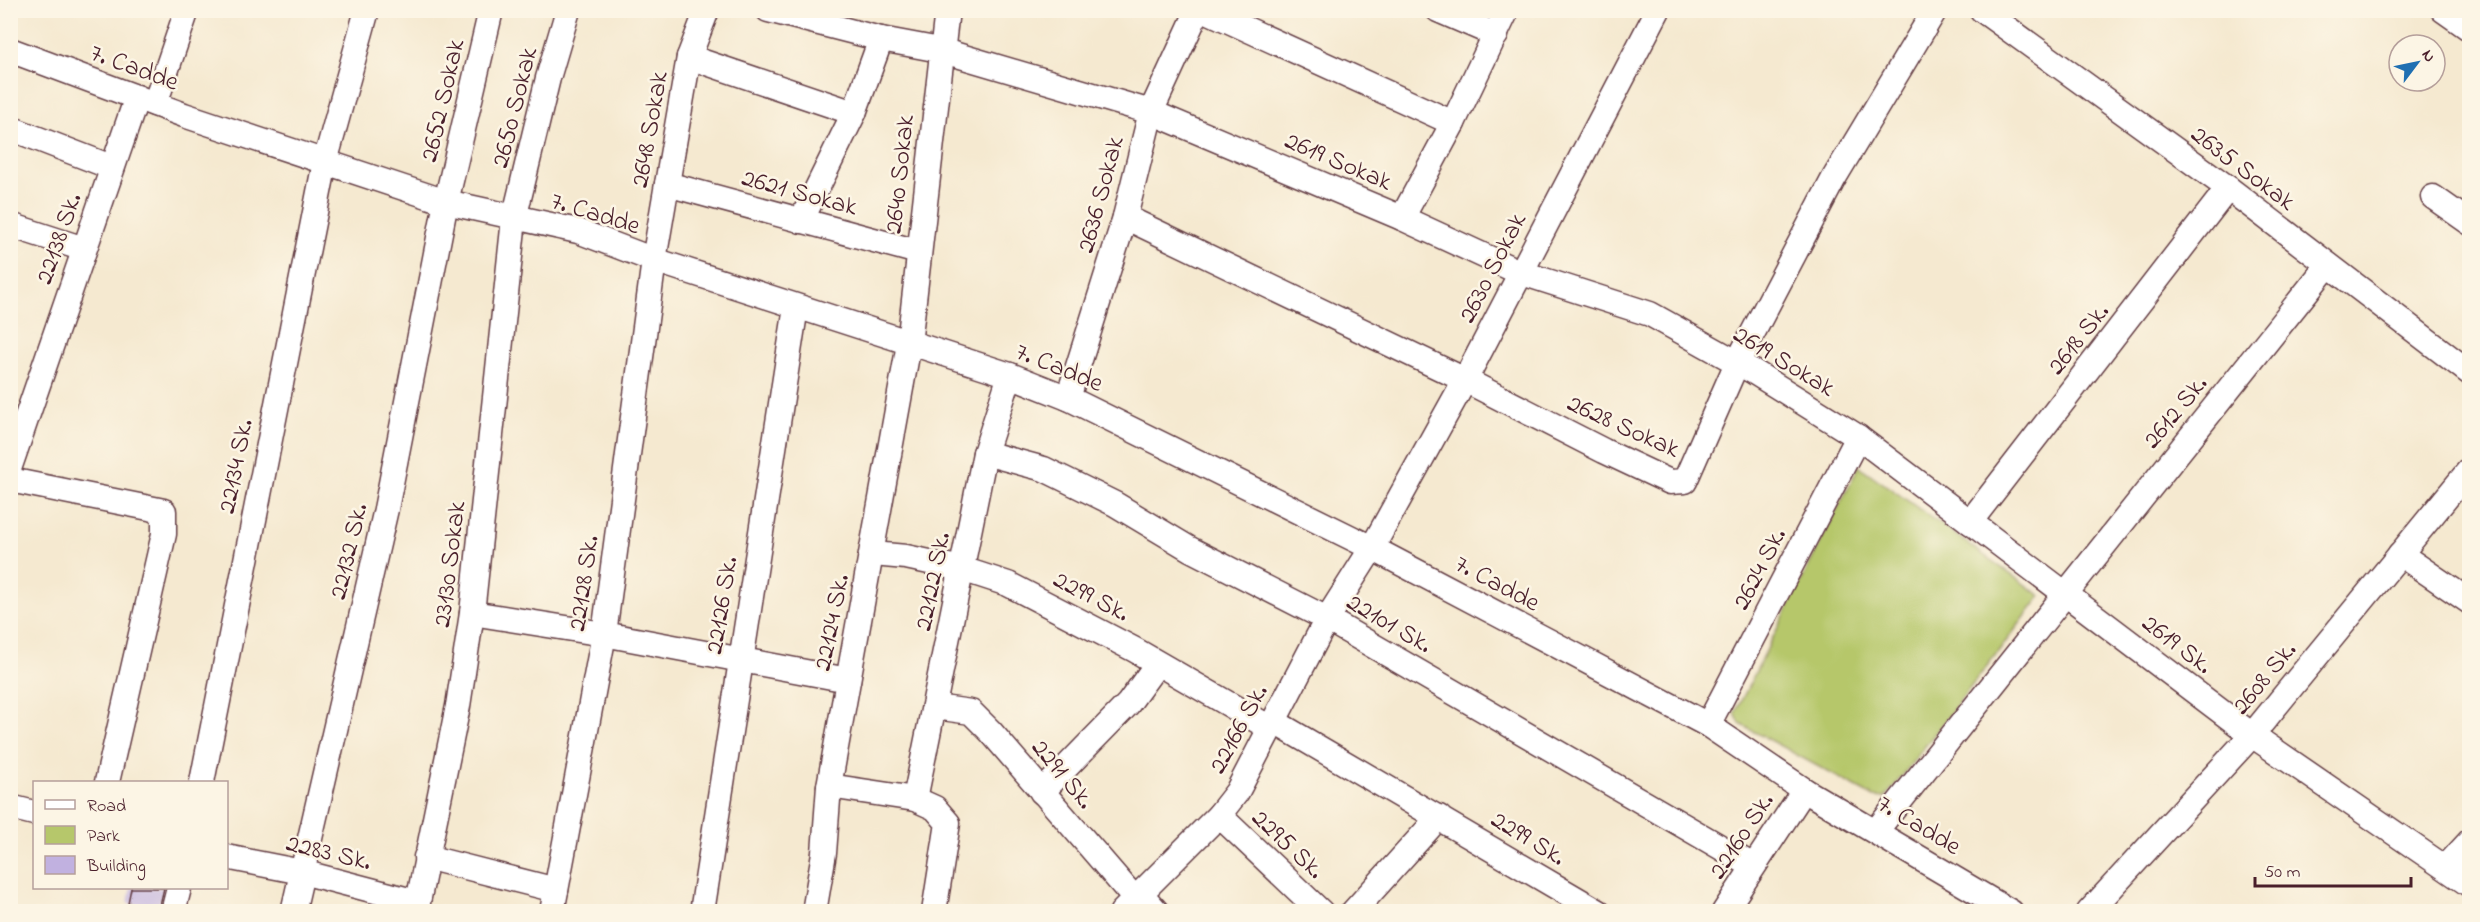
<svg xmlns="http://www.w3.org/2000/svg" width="2480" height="922" viewBox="0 0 2480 922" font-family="'Indie Flower',sans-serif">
  <rect width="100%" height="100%" fill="#fcf5e5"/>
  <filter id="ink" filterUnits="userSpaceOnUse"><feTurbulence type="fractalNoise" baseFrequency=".0167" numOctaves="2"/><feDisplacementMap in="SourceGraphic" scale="12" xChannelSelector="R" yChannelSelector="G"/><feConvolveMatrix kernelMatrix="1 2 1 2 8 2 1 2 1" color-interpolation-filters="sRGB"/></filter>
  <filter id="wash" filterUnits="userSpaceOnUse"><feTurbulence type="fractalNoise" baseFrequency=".008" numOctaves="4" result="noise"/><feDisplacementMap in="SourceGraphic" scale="24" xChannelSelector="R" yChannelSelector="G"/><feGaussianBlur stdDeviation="1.35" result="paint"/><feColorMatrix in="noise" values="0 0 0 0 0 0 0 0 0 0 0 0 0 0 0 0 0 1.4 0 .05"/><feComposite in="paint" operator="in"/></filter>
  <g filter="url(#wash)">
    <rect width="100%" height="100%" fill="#f5e9d0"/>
    <!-- green -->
    <path fill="#b6c76b" stroke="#80734b" stroke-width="1.5" d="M 1859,466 L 2041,596 L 1885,798 L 1874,797 L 1740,724 L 1735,713 Z"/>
    <g id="blocks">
      <!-- building -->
      <path fill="#c1b1e0" d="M 131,888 L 164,888 L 159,909 L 128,903 Z"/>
    </g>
  </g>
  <g filter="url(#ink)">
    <use href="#blocks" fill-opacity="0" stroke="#643d44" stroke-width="1.5"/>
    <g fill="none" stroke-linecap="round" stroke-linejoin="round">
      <!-- minor casing -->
      <g stroke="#643d44" stroke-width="27">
        <g id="minor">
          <path d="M 768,10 L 881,39 L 940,50 L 1151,112 L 1402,218 L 1519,272 L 1650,314 L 1754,372 L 1858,437 L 2252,735 L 2470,885"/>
          <path d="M 1205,10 L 1453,123"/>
          <path d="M 1438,10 L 1496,35"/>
          <path d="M 1982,10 L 2228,188 L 2470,373"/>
          <path d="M 2443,10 L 2470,29"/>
          <path d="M 10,50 L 184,115 L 446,202 L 578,231 L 654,260 L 1010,375 L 1068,398 L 1372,548 L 1708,725 L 1804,790 L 2011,912"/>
          <path d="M 689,57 L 854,113"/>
          <path d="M 155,104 L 187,10"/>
          <path d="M 10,128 L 111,167"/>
          <path d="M 667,184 L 918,252"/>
          <path d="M 2433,197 L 2470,223"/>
          <path d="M 1125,217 L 1465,380 L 1604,451 L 1670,482 L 1685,481 L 1737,363 L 1834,178 L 1935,10"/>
          <path d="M 1402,218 L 1453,123 L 1507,10"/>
          <path d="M 801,221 L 854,113 L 881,39"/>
          <path d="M 10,225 L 84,249"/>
          <path d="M 1068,398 L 1125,217 L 1151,112 L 1198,10"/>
          <path d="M 985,453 L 1044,469 L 1115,504 L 1190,549 L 1327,619 L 1753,866"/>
          <path d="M 10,466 L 137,97"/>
          <path d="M 10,480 L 164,511 L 164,534 L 107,782"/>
          <path d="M 1970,522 L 2228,188"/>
          <path d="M 873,554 L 906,557 L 962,569 L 1008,584 L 1135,650 L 1270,728"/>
          <path d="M 2400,554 L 2470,602"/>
          <path d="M 472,613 L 604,634 L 848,680"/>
          <path d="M 935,707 L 971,712 L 991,732 L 1135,899"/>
          <path d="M 1273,721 L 1599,912"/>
          <path d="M 1708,725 L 1858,437"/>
          <path d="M 202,782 L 325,162 L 367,10"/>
          <path d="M 829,786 L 915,799 L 935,808 L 948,823 L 934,912"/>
          <path d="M 1042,792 L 1128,704 L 1157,664"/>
          <path d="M 915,799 L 985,453 L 1010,375"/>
          <path d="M 10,807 L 34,813"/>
          <path d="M 1219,815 L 1321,912"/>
          <path d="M 1876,831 L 2328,265"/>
          <path d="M 226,857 L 302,872 L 417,902"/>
          <path d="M 426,857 L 556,890"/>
          <path d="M 2446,867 L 2470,841"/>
          <path d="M 1141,894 L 1157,912"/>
          <path d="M 173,912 L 179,888"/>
          <path d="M 293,912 L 386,509 L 446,202 L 491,10"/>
          <path d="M 416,912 L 458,706 L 472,613 L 514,219 L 548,78 L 568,10"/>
          <path d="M 552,912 L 604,634 L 654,260 L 667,184 L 689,57 L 707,10"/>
          <path d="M 702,912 L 796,307"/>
          <path d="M 814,912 L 824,853 L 829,786 L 909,344 L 947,10"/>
          <path d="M 1122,912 L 1219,815 L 1237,792 L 1327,619 L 1372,548 L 1465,380 L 1658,10"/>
          <path d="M 1353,912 L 1439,817"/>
          <path d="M 1724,912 L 1804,790"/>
          <path d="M 2089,912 L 2252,735 L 2470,469"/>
        </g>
      </g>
      <!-- minor -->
      <use href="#minor" stroke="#fff" stroke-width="24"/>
    </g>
  </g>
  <g text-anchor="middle" stroke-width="5" stroke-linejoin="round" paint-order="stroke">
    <!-- street labels -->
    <g font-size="26" fill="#4a1f2b" stroke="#fcf5e5">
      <text transform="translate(135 66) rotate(20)" y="9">7. Cadde</text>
      <text transform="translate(441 100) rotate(-77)" y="9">2652 Sokak</text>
      <text transform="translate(513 107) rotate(-76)" y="9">2650 Sokak</text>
      <text transform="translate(648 129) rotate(-80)" y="9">2648 Sokak</text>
      <text transform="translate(1339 160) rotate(23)" y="9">2619 Sokak</text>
      <text transform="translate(2244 167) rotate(37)" y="9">2635 Sokak</text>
      <text transform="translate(898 174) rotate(-84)" y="9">2640 Sokak</text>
      <text transform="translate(800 191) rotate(15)" y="9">2621 Sokak</text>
      <text transform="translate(1099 194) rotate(-75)" y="9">2636 Sokak</text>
      <text transform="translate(596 212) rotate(17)" y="9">7. Cadde</text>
      <text transform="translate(57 238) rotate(-71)" y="9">22138 Sk.</text>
      <text transform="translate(1491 267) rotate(-63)" y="9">2630 Sokak</text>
      <text transform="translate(2077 338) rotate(-52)" y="9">2618 Sk.</text>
      <text transform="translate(1785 360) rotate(31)" y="9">2619 Sokak</text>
      <text transform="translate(1060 366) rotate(22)" y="9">7. Cadde</text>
      <text transform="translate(2174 411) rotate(-51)" y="9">2612 Sk.</text>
      <text transform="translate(1624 425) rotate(24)" y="9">2628 Sokak</text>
      <text transform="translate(234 466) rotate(-79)" y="9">22134 Sk.</text>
      <text transform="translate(347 551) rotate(-77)" y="9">22132 Sk.</text>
      <text transform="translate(448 564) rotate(-83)" y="9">23130 Sokak</text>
      <text transform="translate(1758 568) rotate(-63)" y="9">2624 Sk.</text>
      <text transform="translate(931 581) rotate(-79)" y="9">22122 Sk.</text>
      <text transform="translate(1498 582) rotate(28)" y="9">7. Cadde</text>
      <text transform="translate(582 583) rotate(-82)" y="9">22128 Sk.</text>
      <text transform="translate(1092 595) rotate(27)" y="9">2299 Sk.</text>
      <text transform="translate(720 605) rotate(-81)" y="9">22126 Sk.</text>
      <text transform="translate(830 622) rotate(-79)" y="9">22124 Sk.</text>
      <text transform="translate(1390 622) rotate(30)" y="9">22101 Sk.</text>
      <text transform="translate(2178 643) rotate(37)" y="9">2619 Sk.</text>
      <text transform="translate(2263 677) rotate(-51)" y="9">2608 Sk.</text>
      <text transform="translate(1237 728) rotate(-62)" y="9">22166 Sk.</text>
      <text transform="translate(1064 773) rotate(50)" y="9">2291 Sk.</text>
      <text transform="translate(1920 824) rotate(31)" y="9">7. Cadde</text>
      <text transform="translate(1740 835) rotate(-57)" y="9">22160 Sk.</text>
      <text transform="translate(1529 837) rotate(31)" y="9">2299 Sk.</text>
      <text transform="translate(1289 843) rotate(43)" y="9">2295 Sk.</text>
      <text transform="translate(329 851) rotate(13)" y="9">2283 Sk.</text>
    </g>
  </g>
  <!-- margin -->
  <rect width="2480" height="922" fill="none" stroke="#fcf5e5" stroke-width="36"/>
  <!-- legend -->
  <rect x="33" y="781" width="195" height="108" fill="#fcf5e5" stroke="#b59f9b" stroke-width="1.5"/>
  <rect x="45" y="800" width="30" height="9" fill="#ffffff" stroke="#b59f9b" stroke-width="1.5"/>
  <text x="87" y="811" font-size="18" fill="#4a1f2b">Road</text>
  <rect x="45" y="826" width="30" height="18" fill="#b6c76b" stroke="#b59f9b" stroke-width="1.5"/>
  <text x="87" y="841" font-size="18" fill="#4a1f2b">Park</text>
  <rect x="45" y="856" width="30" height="18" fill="#c1b1e0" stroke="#b59f9b" stroke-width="1.5"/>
  <text x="87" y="871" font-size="18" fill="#4a1f2b">Building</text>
  <!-- north arrow -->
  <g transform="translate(2417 63) rotate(58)"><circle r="28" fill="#fcf5e5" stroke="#b59f9b" stroke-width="1.5"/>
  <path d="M0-4.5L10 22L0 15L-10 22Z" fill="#1f6fb2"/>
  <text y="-9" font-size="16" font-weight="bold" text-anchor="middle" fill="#4a1f2b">N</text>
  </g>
  <!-- scale -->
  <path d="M2255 877v9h156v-9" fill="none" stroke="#4a1f2b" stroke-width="3"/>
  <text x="2264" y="877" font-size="18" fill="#4a1f2b" stroke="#fcf5e5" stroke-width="4.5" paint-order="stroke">50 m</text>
</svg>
